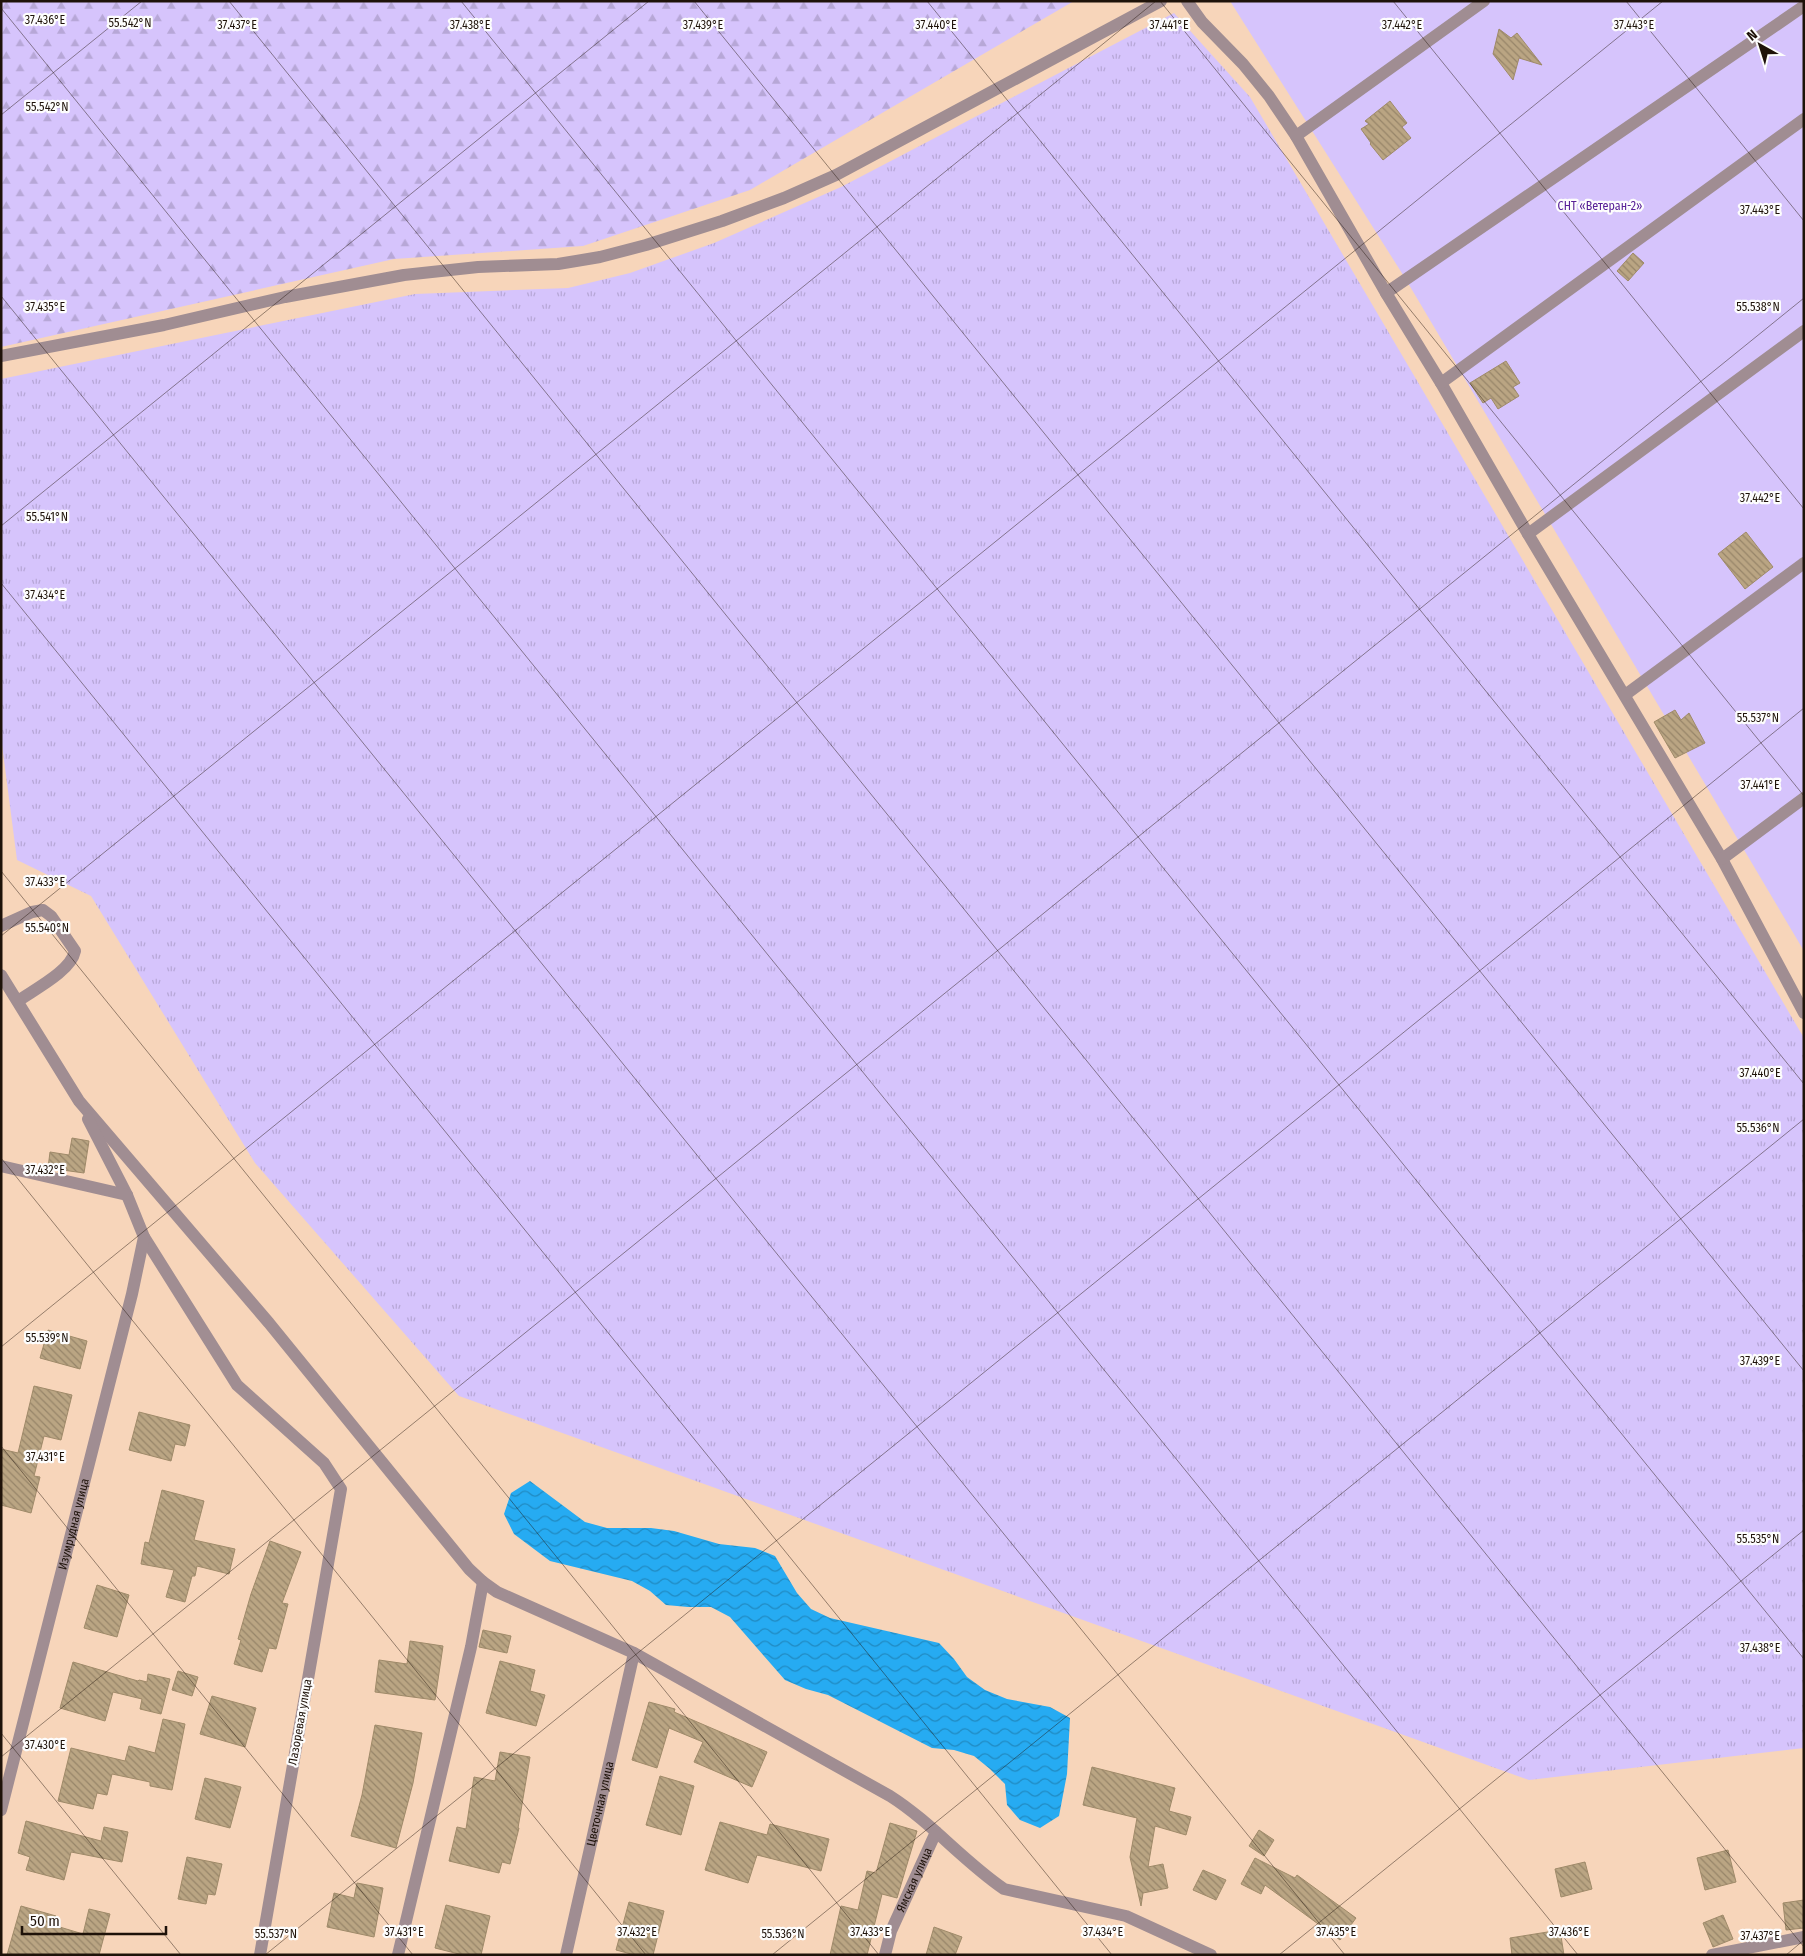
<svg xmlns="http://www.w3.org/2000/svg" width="1805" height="1956" viewBox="0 0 1805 1956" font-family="'Fira Sans Condensed',sans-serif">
  <defs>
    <pattern id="grass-tufts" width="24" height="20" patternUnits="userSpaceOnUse" patternTransform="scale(1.25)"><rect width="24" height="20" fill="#d6c4fc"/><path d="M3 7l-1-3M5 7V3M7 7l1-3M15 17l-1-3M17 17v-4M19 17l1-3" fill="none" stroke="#b7a7d7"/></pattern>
    <pattern id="forest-firs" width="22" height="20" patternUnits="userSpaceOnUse" patternTransform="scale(1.25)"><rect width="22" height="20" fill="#d6c4fc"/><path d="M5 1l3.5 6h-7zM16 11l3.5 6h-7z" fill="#b7a7d7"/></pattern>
    <pattern id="water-waves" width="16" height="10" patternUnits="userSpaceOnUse" patternTransform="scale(1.25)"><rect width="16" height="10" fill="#26abf2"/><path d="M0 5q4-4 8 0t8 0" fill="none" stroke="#208ac2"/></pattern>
    <pattern id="building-back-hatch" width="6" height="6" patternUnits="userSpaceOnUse" patternTransform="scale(1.25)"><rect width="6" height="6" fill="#baa583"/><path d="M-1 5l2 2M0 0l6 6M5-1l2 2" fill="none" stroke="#978569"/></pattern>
  </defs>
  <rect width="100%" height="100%" fill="#f7d5ba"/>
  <!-- grass -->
  <path fill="url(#grass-tufts)" d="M 1174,13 L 1250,97 L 1804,1038 L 1804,1748 L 1529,1780 L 459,1396 L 255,1163 L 91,896 L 17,860 L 1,737 L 1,379 L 415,294 L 568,288 L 630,273 L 714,243 L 841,187 Z"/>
  <!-- forest -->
  <path fill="url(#forest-firs)" d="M 1,1 L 1074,1 L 750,190 L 583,246 L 394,259 L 1,347 Z"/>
  <!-- garden -->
  <path fill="#d6c4fc" d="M 1230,1 L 1804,1 L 1804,951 L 1405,278 Z"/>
  <!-- water -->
  <path fill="url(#water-waves)" d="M 530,1481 L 585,1522 L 607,1528 L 651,1528 L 674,1531 L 719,1544 L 755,1548 L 775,1556 L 797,1593 L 811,1609 L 830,1618 L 939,1643 L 954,1659 L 967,1677 L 985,1690 L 1007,1699 L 1050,1707 L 1070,1718 L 1067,1774 L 1059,1816 L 1040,1828 L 1020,1820 L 1007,1805 L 1005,1784 L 990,1769 L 974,1756 L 954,1750 L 932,1748 L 828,1695 L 806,1689 L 785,1680 L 730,1617 L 711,1607 L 688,1607 L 666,1605 L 650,1591 L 632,1581 L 550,1561 L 514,1534 L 504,1514 L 511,1493 Z"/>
  <!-- building -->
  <g fill="url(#building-back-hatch)" stroke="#9f8a69">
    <path d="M 1499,29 L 1511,38 L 1517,33 L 1542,65 L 1519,58 L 1513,80 L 1493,54 Z"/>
    <path d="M 1390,101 L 1407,123 L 1402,127 L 1411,138 L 1383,160 L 1370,144 L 1371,143 L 1361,129 L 1369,124 L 1365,121 Z"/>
    <path d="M 1633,253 L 1644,263 L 1628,281 L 1617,271 Z"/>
    <path d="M 1506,361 L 1520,383 L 1513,387 L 1519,396 L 1498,409 L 1491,398 L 1483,403 L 1470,383 Z"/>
    <path d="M 1746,532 L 1773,567 L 1745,589 L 1718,554 Z"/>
    <path d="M 1675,710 L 1681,720 L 1689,713 L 1705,743 L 1675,758 L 1654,722 Z"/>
    <path d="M 72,1138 L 89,1141 L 84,1173 L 48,1168 L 50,1152 L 69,1155 Z"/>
    <path d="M 48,1330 L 87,1341 L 80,1369 L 40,1358 Z"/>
    <path d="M 34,1386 L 72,1395 L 61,1440 L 44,1436 L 34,1476 L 40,1477 L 31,1513 L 1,1505 L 1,1449 L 18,1453 Z"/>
    <path d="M 139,1412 L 190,1425 L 185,1446 L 175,1444 L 171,1461 L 129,1450 Z"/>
    <path d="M 162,1490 L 204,1501 L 194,1540 L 235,1549 L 229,1574 L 197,1566 L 195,1576 L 192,1576 L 185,1602 L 166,1597 L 174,1570 L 141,1564 L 145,1542 L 149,1543 Z"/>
    <path d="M 270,1541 L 301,1552 L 282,1603 L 288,1604 L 276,1649 L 269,1648 L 262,1672 L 234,1664 L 241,1640 L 238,1639 L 251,1594 Z"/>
    <path d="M 97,1585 L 129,1595 L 117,1637 L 84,1628 Z"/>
    <path d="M 483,1630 L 511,1636 L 507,1653 L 479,1647 Z"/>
    <path d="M 410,1641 L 443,1646 L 435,1700 L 375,1692 L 379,1660 L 407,1664 Z"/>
    <path d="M 500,1661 L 535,1670 L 530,1691 L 545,1695 L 536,1726 L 486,1713 Z"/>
    <path d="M 73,1662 L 138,1681 L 139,1680 L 147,1682 L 148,1674 L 170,1679 L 161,1714 L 140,1709 L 142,1699 L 113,1692 L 105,1721 L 60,1708 Z"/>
    <path d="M 178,1671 L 198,1677 L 192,1696 L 172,1690 Z"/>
    <path d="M 212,1696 L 256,1708 L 245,1747 L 200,1734 Z"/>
    <path d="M 649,1702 L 675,1709 L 674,1712 L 767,1752 L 752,1787 L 694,1762 L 703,1742 L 669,1728 L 657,1768 L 632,1760 Z"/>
    <path d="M 163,1719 L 185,1724 L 172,1790 L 150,1786 L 150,1782 L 112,1774 L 107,1795 L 97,1793 L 93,1809 L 58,1801 L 71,1748 L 125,1761 L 129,1746 L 155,1753 Z"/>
    <path d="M 375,1725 L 422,1733 L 413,1783 L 396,1848 L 351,1836 L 362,1795 Z"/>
    <path d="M 500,1752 L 530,1757 L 518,1828 L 519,1828 L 510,1864 L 502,1862 L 499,1873 L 449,1861 L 457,1827 L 466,1829 L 474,1777 L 495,1781 Z"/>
    <path d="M 1092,1767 L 1175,1788 L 1169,1811 L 1191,1817 L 1186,1835 L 1155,1826 L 1148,1867 L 1163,1864 L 1168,1888 L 1143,1893 L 1141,1906 L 1130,1857 L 1137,1818 L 1083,1805 Z"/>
    <path d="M 660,1776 L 694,1786 L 681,1835 L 646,1825 Z"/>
    <path d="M 205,1778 L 241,1787 L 230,1828 L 195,1819 Z"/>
    <path d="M 26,1821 L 101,1841 L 104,1827 L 128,1832 L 122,1862 L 71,1852 L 64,1880 L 26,1870 L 30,1857 L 18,1853 Z"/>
    <path d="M 720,1822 L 767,1835 L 770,1824 L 829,1839 L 821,1871 L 757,1855 L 748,1883 L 705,1870 Z"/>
    <path d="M 890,1823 L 917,1831 L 897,1898 L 882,1894 L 867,1955 L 830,1955 L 841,1906 L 858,1910 L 867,1871 L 876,1873 Z"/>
    <path d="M 1259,1830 L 1274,1840 L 1264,1856 L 1249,1846 Z"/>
    <path d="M 1728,1850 L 1736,1882 L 1705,1890 L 1697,1858 Z"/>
    <path d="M 187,1857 L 222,1864 L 215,1895 L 208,1894 L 206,1904 L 178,1899 Z"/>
    <path d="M 1255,1858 L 1295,1878 L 1297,1875 L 1356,1918 L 1340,1940 L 1265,1885 L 1261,1894 L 1241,1884 Z"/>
    <path d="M 1585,1862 L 1592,1889 L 1561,1897 L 1555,1869 Z"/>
    <path d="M 1203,1870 L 1226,1880 L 1216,1900 L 1193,1890 Z"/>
    <path d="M 357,1883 L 383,1888 L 374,1937 L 327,1927 L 334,1893 L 354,1898 Z"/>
    <path d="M 1804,1900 L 1804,1928 L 1786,1930 L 1783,1903 Z"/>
    <path d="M 629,1902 L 664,1911 L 653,1955 L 635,1955 L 616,1950 Z"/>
    <path d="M 446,1905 L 490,1916 L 481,1955 L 463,1955 L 435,1948 Z"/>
    <path d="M 21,1906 L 56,1916 L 53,1925 L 83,1934 L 89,1909 L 110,1914 L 99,1955 L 7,1955 Z"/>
    <path d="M 1723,1915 L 1733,1939 L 1713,1947 L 1703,1923 Z"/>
    <path d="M 934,1927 L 962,1937 L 955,1955 L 926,1955 Z"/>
    <path d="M 1560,1930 L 1564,1955 L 1512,1955 L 1510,1938 Z"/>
  </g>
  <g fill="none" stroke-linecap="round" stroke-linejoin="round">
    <!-- minor -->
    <g stroke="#a08d92" stroke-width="12">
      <path d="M 1187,1 L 1202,22 L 1243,64 L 1269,96 L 1296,136 L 1386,293 L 1441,383 L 1528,534 L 1722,859 L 1804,1013"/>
      <path d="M 1296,136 L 1484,1"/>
      <path d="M 1386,293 L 1804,6"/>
      <path d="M 1,356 L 164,325 L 285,297 L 404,275 L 478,267 L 558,264 L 600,257 L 646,245 L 722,221 L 784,198 L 836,175 L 1161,1"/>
      <path d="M 1441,383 L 1804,119"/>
      <path d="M 1528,534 L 1804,331"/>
      <path d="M 1625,695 L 1804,563"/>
      <path d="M 1722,859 L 1804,798"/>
      <path d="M 1,926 L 32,912 L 43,910 L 51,916 L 75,951 C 71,971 35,989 18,1001"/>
      <path d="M 1,975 L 79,1101 L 269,1323 L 469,1569 L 483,1582 L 497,1592 L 634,1653 L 890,1796 C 931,1822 963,1861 1004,1889 L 1126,1916 L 1211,1955"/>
      <path d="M 88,1119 L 127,1195 L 144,1237 L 237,1385 L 324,1463 L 341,1489 L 260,1955"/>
      <path d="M 1,1166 L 127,1195"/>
      <path id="s1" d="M 1,1810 L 132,1294 L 144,1237"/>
      <path d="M 398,1955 L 471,1647 L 483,1582"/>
      <path id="s2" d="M 566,1955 L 634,1653"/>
      <path id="s3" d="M 885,1955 L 891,1931 L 936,1832"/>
      <path d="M 1712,1955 L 1804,1937"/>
    </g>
  </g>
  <!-- ticks -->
  <path fill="none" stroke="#1e1209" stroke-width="1" stroke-opacity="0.45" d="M 229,1 L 1804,1947M 461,1 L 1804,1659M 694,1 L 1804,1371M 927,1 L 1804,1084M 1160,1 L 1804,796M 1393,1 L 1804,509M 1626,1 L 1804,221M 1,8 L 1578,1955M 1,115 L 142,1M 1,296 L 1345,1955M 1,526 L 649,1M 1,583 L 1112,1955M 1,871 L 879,1955M 1,936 L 1156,1M 1,1158 L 646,1955M 1,1347 L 1663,1M 1,1446 L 413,1955M 1,1733 L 181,1955M 1,1757 L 1804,298M 265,1955 L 1804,708M 772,1955 L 1804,1119M 1279,1955 L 1804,1530M 1786,1955 L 1804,1940"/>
  <g text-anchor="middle" stroke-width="4.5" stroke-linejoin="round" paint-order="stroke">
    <!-- park labels -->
    <g font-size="12" fill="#582097" stroke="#fdfdfd">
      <text x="1600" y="210">СНТ «Ветеран-2»</text>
    </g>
    <!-- street labels -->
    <g font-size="12" fill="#1e1209" stroke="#fdfdfd">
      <text dy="4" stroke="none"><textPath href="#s1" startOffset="295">Изумрудная улица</textPath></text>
      <text transform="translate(300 1722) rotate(-80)" y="4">Лазоревая улица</text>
      <text dy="4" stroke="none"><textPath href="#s2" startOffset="155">Цветочная улица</textPath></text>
      <text dy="4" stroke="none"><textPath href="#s3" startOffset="81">Ямская улица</textPath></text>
    </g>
  </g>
  <g font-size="12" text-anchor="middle" fill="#1e1209" stroke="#fdfdfd" stroke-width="4.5" stroke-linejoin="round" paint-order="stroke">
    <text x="45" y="24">37.436°E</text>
    <text x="130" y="27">55.542°N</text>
    <text x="237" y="29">37.437°E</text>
    <text x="1402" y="29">37.442°E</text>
    <text x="470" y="29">37.438°E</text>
    <text x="703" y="29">37.439°E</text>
    <text x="936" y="29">37.440°E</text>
    <text x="1169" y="29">37.441°E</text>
    <text x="1634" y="29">37.443°E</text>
    <text x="47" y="111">55.542°N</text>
    <text x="1760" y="214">37.443°E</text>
    <text x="1758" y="311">55.538°N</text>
    <text x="45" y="311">37.435°E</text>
    <text x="1760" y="502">37.442°E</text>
    <text x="47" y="521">55.541°N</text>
    <text x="45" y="599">37.434°E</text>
    <text x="1758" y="722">55.537°N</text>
    <text x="1760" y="789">37.441°E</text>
    <text x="45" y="886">37.433°E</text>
    <text x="47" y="932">55.540°N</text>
    <text x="1760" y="1077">37.440°E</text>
    <text x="1758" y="1132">55.536°N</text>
    <text x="45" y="1174">37.432°E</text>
    <text x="47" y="1342">55.539°N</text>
    <text x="1760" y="1365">37.439°E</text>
    <text x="45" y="1461">37.431°E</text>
    <text x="1758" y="1543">55.535°N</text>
    <text x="1760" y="1652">37.438°E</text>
    <text x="45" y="1749">37.430°E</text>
    <text x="404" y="1936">37.431°E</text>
    <text x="637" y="1936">37.432°E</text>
    <text x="870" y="1936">37.433°E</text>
    <text x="1103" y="1936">37.434°E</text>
    <text x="1336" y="1936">37.435°E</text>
    <text x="1569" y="1936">37.436°E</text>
    <text x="276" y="1938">55.537°N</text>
    <text x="783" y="1938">55.536°N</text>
    <text x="1760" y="1940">37.437°E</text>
  </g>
  <!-- border -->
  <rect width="1805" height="1956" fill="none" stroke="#1e1209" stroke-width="5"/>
  <!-- north arrow -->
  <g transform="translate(1760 45) rotate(321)" stroke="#fdfdfd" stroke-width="4" paint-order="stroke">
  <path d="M0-4L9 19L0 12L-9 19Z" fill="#1e1209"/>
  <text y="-8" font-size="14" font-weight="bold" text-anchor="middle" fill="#1e1209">N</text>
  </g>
  <!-- scale -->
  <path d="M22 1926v8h144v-8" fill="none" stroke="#1e1209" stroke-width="2.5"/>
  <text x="30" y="1926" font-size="15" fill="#1e1209" stroke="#fdfdfd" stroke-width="4" paint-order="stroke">50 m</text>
</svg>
